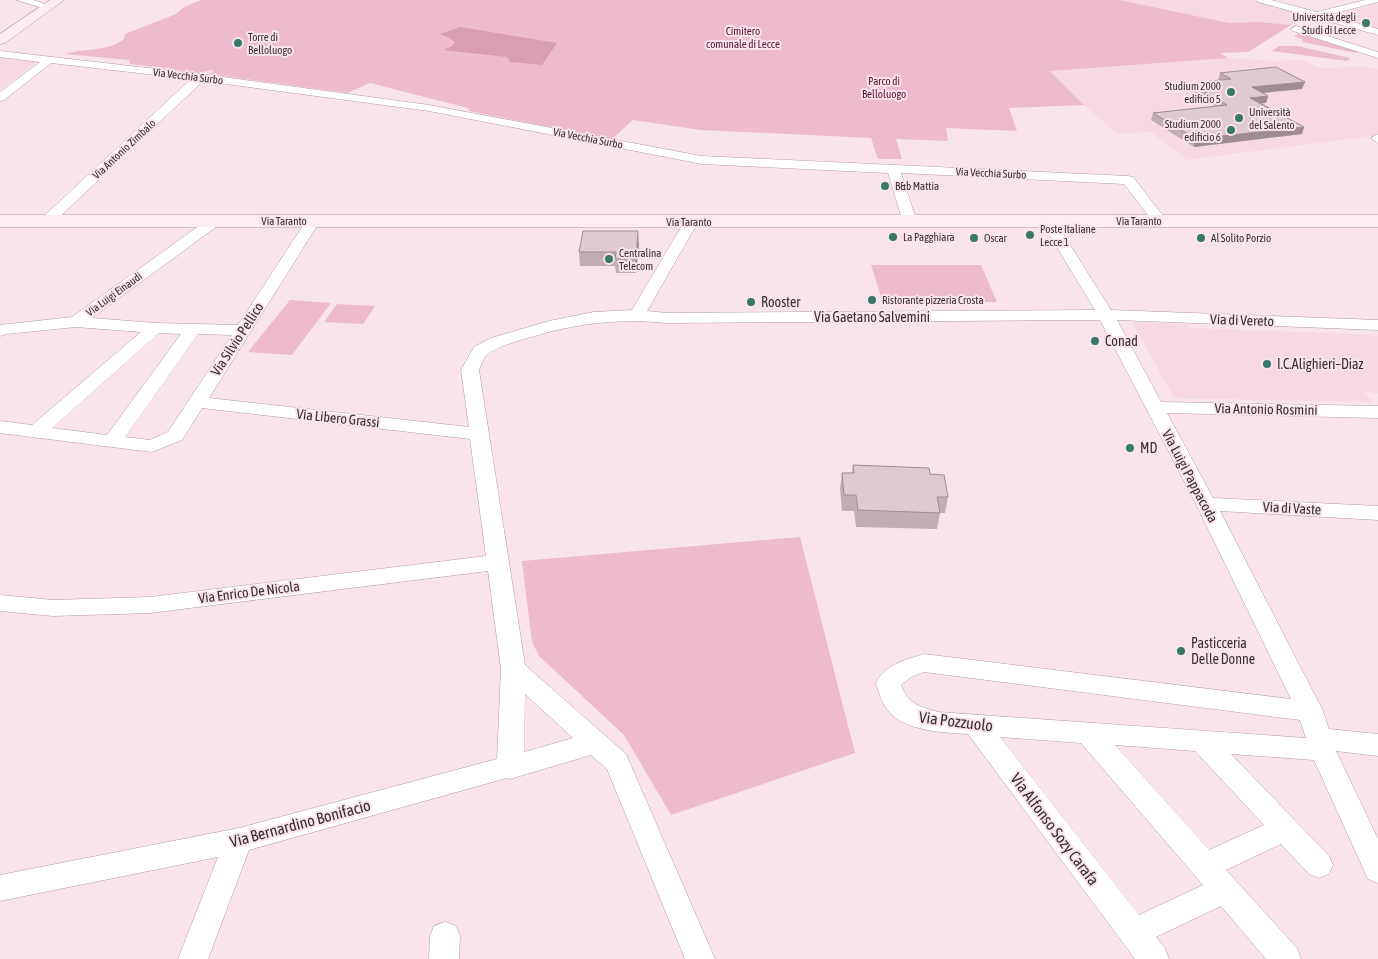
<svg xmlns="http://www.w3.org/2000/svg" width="1378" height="959" viewBox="0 0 1378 959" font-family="'Asap Condensed',sans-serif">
  <rect width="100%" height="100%" fill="#fae4eb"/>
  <!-- built -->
  <g fill="#f7d8e3">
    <path d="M 1120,0 L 1252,0 L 1307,16 L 1291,25 L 1258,22 L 1229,23 Z"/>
    <path d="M 1378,4 L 1378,29 L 1329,16 Z"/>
    <path d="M 0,56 L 39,60 L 0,90 Z"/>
    <path d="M 1228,58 L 1276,61 L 1303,60 L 1319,68 L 1350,67 L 1348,65 L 1378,69 L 1378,135 L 1187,160 L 1151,132 L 1118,134 L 1084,105 L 1050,71 Z"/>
    <path d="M 1132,322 L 1187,324 L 1190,328 L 1378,335 L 1378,393 L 1364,392 L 1372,402 L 1174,398 Z"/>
  </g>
  <!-- green -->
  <g fill="#eebacd">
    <path d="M 201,0 L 1120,0 L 1229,23 L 1258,22 L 1291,25 L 1248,52 L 1220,53 L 1228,58 L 1050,71 L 1084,105 L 1009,108 L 1017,131 L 946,128 L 948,141 L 896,139 L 902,159 L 878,159 L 871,138 L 701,130 L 633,120 L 612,139 L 469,111 L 468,108 L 370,83 L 347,93 L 209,74 L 213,72 L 212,70 L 199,73 L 130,64 L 129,60 L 65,54 C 84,48 107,52 124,39 L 125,34 L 176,14 L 184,7 Z"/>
    <path d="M 1300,33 L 1359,51 L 1356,53 L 1303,42 L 1302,39 L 1294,36 Z"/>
    <path d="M 1279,46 L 1297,46 L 1350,58 L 1347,61 L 1272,51 Z"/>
    <path d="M 871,265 L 981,265 L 997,302 L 883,303 Z"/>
    <path d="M 290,300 L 331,303 L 292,355 L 248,352 Z"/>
    <path d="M 337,304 L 375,306 L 363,324 L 324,322 Z"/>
    <path d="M 800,537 L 855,753 L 671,815 L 624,735 L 539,656 L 532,642 L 522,561 Z"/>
  </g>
  <!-- forest -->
  <path fill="#d89fb4" d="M 460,27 L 557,43 L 542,65 L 510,62 L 507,57 L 444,50 L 452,46 L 455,42 L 450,38 L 440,34 Z"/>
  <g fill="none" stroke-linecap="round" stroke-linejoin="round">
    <!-- minor casing -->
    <g stroke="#b19ca3" stroke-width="1">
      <g id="minor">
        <path d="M 17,0 L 33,0 L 54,7 L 49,10 Z"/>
        <path d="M 1256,0 L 1271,0 L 1317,12 L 1365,0 L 1378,0 L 1378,2 L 1328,15 L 1378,29 L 1378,35 L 1258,2 Z"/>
        <path d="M 1296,26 L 1378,52 L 1378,58 L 1293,31 L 1291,29 Z"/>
        <path d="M 0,51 L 200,74 L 429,105 L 702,156 L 1128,176 L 1133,177 L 1167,221 L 1165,224 L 1155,224 L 1124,184 L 901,173 L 917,222 L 915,225 L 905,225 L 903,222 L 888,173 L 702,164 L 429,111 L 203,81 L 52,224 L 42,224 L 40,221 L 42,218 L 191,79 L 51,63 L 4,100 L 0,101 L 0,92 L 40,62 L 0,57 Z"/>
        <path d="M 1377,134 L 1378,135 L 1378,143 L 1371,138 Z"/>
        <path d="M 215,217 L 220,218 L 222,221 L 220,224 L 92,318 L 155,323 L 238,325 L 308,218 L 318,218 L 320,221 L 209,398 L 469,427 L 461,370 L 474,347 L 491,338 L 549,321 L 594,312 L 632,310 L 684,222 L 686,219 L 696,219 L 698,222 L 647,311 L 667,313 L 1095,310 L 1041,221 L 1043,218 L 1053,218 L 1055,221 L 1111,310 L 1378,320 L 1378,330 L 1117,320 L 1161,402 L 1378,406 L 1378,418 L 1167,413 L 1213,498 L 1378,506 L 1378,520 L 1220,511 L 1323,711 L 1329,729 L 1378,734 L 1378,756 L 1336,751 L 1378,839 L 1378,883 L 1368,879 L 1314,760 L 1231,754 L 1329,856 L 1333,865 L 1329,874 L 1319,878 L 1309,874 L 1281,844 L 1226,870 L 1297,948 L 1301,959 L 1266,959 L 1221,906 L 1156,937 L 1165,948 L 1169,959 L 1135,959 L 968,734 C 947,733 907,731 891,714 C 883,706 879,694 876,683 C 886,664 905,660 924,654 L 1291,699 L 1196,504 L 1100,320 L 667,323 C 615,318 573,324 524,339 C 512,343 498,346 488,354 C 484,357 481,365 479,370 L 525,665 L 626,754 L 715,959 L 685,959 L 607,769 L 591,755 L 510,779 L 507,778 L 249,850 L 208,959 L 178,959 L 218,857 L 0,901 L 0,875 L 239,828 L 497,759 L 501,669 L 488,571 L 150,613 L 53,616 L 0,611 L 0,595 L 53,600 L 150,597 L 486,556 L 470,439 L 202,408 L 182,440 L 152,452 L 0,433 L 0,421 L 32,425 L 141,332 L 76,327 L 7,334 L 0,336 L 0,325 L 72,317 L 210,218 ZM 159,333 L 181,334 L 107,435 L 52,428 ZM 198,334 L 232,335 L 168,432 L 150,440 L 125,437 ZM 924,672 L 1300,720 L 1306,738 L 938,712 C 920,707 908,704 901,685 L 911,677 ZM 525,694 L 573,738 L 524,752 ZM 1000,737 L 1081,743 L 1203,885 L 1139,915 ZM 1115,745 L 1195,751 L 1264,825 L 1209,850 Z"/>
        <path d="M 445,922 L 456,926 L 460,936 L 459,959 L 429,959 L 430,936 L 434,926 Z"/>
      </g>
    </g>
    <!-- secondary casing -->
    <g stroke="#b19ca3" stroke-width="1">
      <g id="secondary">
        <path d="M 50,0 L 64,0 L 5,43 L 0,44 L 0,34 Z"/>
        <rect x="0" y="215" width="1378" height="12"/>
      </g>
    </g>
    <!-- minor -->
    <use href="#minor" fill="#fff" fill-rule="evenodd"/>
    <!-- secondary -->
    <use href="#secondary" fill="#fcedf3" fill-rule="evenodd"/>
  </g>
  <!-- wall -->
  <g fill="#c1aeb5">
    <path d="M 1220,73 L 1302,89 L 1263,93 L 1268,96 L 1266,103 L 1261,103 L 1304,127 L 1302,134 L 1194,147 L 1151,120 L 1153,113 L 1215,106 L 1189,90 L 1191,83 L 1218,80 Z"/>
    <path d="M 639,245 L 636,273 L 616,273 L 615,266 L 580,266 L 579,252 Z"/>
    <path d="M 853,465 L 930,474 L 948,497 L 945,513 L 940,513 L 937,529 L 856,527 L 854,511 L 842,511 L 840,489 L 842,473 L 852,473 Z"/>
  </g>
  <!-- shaded-wall -->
  <g fill="#9d8d93">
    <path d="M 1305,82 L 1302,89 L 1250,94 L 1252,87 Z"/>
    <path d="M 1268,96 L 1266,103 L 1248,105 L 1250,98 Z"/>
    <path d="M 1304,127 L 1302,134 L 1194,147 L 1196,139 Z"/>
    <path d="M 638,231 L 639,245 L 636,273 L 636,259 Z"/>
  </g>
  <!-- building -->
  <g fill="#e0cad2" stroke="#9d8d93">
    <path d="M 1276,67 L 1305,82 L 1252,87 L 1268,96 L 1250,98 L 1304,127 L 1196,139 L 1153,113 L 1227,105 L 1191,83 L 1231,79 L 1220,73 Z"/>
    <path d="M 583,231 L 638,231 L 636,259 L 615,259 L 616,252 L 579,252 Z"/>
    <path d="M 853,465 L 929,468 L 930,474 L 944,475 L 948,497 L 937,497 L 940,513 L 858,510 L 856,495 L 844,495 L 842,473 L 854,473 Z"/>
  </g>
  <!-- markers -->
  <g fill="#377868" stroke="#fae4eb" stroke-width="2">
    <circle cx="1366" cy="23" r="5"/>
    <circle cx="238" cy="43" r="5"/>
    <circle cx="1231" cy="92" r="5"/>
    <circle cx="1239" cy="118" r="5"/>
    <circle cx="1231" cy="130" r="5"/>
    <circle cx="885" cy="186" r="5"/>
    <circle cx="1030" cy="235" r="5"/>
    <circle cx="893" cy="237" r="5"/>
    <circle cx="974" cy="238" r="5"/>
    <circle cx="1201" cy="238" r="5"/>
    <circle cx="609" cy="259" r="5"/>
    <circle cx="872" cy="300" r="5"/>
    <circle cx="751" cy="302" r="5"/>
    <circle cx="1095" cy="341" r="5"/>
    <circle cx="1267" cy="364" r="5"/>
    <circle cx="1130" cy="448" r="5"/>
    <circle cx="1181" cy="651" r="5"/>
  </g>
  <g text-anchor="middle" stroke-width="4" stroke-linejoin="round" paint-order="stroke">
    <!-- far-poi labels -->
    <g font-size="11" fill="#382f32" stroke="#fae4eb" text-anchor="start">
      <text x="1356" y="21" text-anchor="end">Università degli<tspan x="1356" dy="13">Studi di Lecce</tspan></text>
      <text x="248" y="41">Torre di<tspan x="248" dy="13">Belloluogo</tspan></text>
      <text x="1221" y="90" text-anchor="end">Studium 2000<tspan x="1221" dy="13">edificio 5</tspan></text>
      <text x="1249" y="116">Università<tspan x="1249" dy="13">del Salento</tspan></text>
      <text x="1221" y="128" text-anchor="end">Studium 2000<tspan x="1221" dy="13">edificio 6</tspan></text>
      <text x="895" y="190">B&amp;b Mattia</text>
      <text x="1040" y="233">Poste Italiane<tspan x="1040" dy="13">Lecce 1</tspan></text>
      <text x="903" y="241">La Pagghiara</text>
      <text x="984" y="242">Oscar</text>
      <text x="1211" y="242">Al Solito Porzio</text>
      <text x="619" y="257">Centralina<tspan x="619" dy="13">Telecom</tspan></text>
      <text x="882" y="304">Ristorante pizzeria Crosta</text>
    </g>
    <!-- far-park labels -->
    <g font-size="11" fill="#541132" stroke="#fae4eb">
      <text x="743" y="35">Cimitero<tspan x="743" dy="13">comunale di Lecce</tspan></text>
      <text x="884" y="85">Parco di<tspan x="884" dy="13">Belloluogo</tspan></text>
    </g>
    <!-- far-street labels -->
    <g font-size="11" fill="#382f32" stroke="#fae4eb">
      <text transform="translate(188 76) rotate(7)" y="4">Via Vecchia Surbo</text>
      <text transform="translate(588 138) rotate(11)" y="4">Via Vecchia Surbo</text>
      <text transform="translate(124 149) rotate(-43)" y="4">Via Antonio Zimbalo</text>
      <text transform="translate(991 173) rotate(3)" y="4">Via Vecchia Surbo</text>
      <text x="284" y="225">Via Taranto</text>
      <text x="1139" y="225">Via Taranto</text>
      <text x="689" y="226">Via Taranto</text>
      <text transform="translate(114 294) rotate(-36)" y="4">Via Luigi Einaudi</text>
    </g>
    <!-- poi labels -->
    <g font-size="14" fill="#382f32" stroke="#fae4eb" text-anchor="start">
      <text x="761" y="307">Rooster</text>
      <text x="1105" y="346">Conad</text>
      <text x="1277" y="369">I.C.Alighieri–Diaz</text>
      <text x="1140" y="453">MD</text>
      <text x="1191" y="648">Pasticceria<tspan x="1191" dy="16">Delle Donne</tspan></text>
    </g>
    <!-- street labels -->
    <g font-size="14" fill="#382f32" stroke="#fae4eb">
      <text x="872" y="322">Via Gaetano Salvemini</text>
      <text transform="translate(1242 320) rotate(2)" y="5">Via di Vereto</text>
      <text transform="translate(237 339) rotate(-57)" y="5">Via Silvio Pellico</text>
      <text transform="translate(1266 409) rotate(1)" y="5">Via Antonio Rosmini</text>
      <text transform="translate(338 418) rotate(6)" y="5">Via Libero Grassi</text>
      <text transform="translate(1190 476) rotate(62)" y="5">Via Luigi Pappacoda</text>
      <text transform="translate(1292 508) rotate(3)" y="5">Via di Vaste</text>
      <text transform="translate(249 592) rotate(-7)" y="5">Via Enrico De Nicola</text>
    </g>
    <!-- near-street labels -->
    <g font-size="16" fill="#382f32" stroke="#fae4eb">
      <text transform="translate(956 721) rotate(7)" y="6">Via Pozzuolo</text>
      <text transform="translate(300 823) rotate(-15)" y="6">Via Bernardino Bonifacio</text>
      <text transform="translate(1055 829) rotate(53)" y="6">Via Alfonso Sozy Carafa</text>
    </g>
  </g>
</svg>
